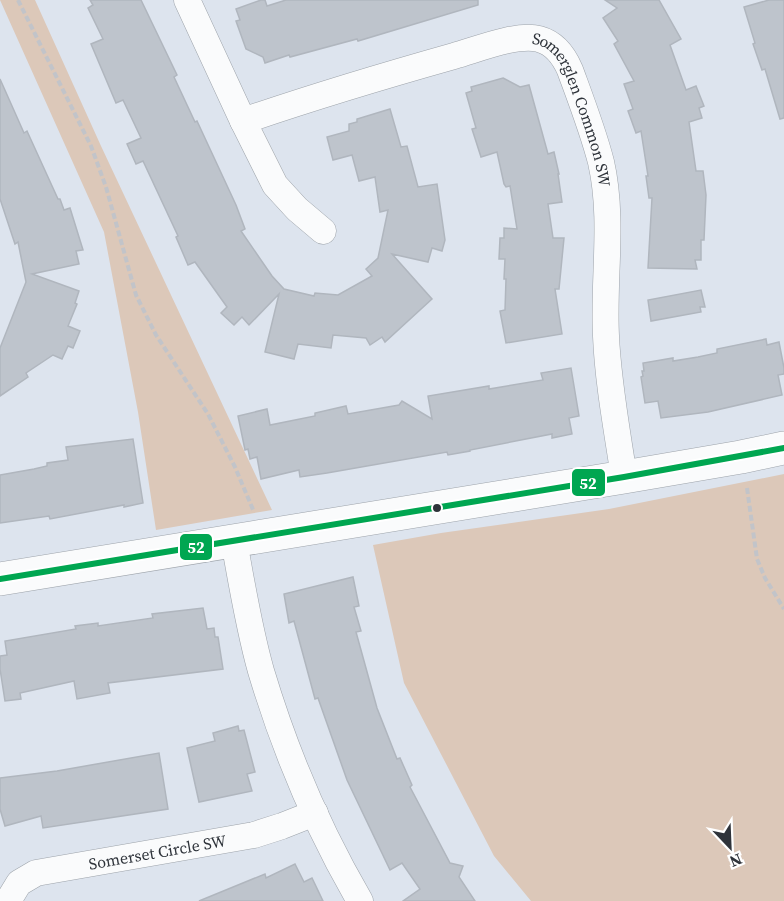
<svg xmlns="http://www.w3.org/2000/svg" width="784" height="901" viewBox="0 0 784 901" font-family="'Source Serif 4',serif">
  <rect width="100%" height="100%" fill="#dde4ee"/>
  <!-- green -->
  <g fill="#dcc8b9">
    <path d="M 0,0 L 35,0 L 101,146 L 272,510 L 156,530 L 138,412 L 104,232 Z"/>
    <path d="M 784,474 L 784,901 L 531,901 L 494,856 L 404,683 L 373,545 L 441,533 L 609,509 Z"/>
  </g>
  <!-- building -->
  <g fill="#bec4cc" stroke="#b0b6be" stroke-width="1.5">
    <path d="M 90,0 L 141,0 L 177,75 L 174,77 L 195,122 L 197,121 L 236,205 L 245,229 L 241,231 L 272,276 L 284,289 L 314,296 L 315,293 L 338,295 L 372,276 L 366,269 L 378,258 L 388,210 L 380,212 L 375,177 L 359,181 L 352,155 L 333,160 L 327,137 L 349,131 L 349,124 L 357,122 L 357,119 L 390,109 L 401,147 L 407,146 L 418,187 L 437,184 L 445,240 L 442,251 L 432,248 L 428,262 L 392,254 L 432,299 L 385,342 L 382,337 L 370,345 L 366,338 L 333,335 L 331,348 L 298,344 L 294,359 L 265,352 L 279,294 L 249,325 L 242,317 L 234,325 L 221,313 L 227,307 L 195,262 L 188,265 L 176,237 L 178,236 L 143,161 L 136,164 L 127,144 L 141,138 L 123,100 L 116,103 L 91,44 L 103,39 L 88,8 L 93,5 Z"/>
    <path d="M 261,0 L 265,0 L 267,6 L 286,0 L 478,0 L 478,5 L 358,41 L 357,39 L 290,57 L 289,55 L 265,63 L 263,57 L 246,49 L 236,21 L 240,20 L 236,9 Z"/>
    <path d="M 605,0 L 659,0 L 681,39 L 670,45 L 686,90 L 696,86 L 704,106 L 699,108 L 702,118 L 689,122 L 696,171 L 703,171 L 706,195 L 704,240 L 701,240 L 701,260 L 695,260 L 697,269 L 648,268 L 652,198 L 649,198 L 646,176 L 648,176 L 641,131 L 636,133 L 628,111 L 633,109 L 624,84 L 634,81 L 614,44 L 618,41 L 603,18 L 617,8 Z"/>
    <path d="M 769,0 L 784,0 L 784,118 L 780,119 L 765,69 L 762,70 L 753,44 L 755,43 L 744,7 Z"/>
    <path d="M 503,78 L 520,87 L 529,85 L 548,154 L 554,152 L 559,174 L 558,174 L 562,202 L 548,204 L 553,238 L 564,238 L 559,289 L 555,289 L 562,334 L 506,343 L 500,311 L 505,310 L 506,279 L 504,279 L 505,259 L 499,259 L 500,238 L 504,238 L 504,228 L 517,229 L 510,186 L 506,187 L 504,184 L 497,152 L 481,157 L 472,129 L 476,128 L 466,93 L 472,91 L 471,87 Z"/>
    <path d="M 0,79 L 24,133 L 27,131 L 58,199 L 60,199 L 64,210 L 70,208 L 83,250 L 76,251 L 79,264 L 32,274 L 79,291 L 75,303 L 77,304 L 68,326 L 80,331 L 73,348 L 68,346 L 62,359 L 53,355 L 26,373 L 28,377 L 0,396 L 0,348 L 26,282 L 18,242 L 15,244 L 0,199 Z"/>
    <path d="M 701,290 L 705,307 L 700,307 L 701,312 L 651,321 L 648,300 Z"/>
    <path d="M 766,339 L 767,345 L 779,342 L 784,368 L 784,374 L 778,375 L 782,395 L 708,412 L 661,418 L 658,401 L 645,403 L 641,377 L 643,376 L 642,371 L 644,371 L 643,363 L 673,358 L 673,361 L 698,357 L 717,353 L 717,349 Z"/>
    <path d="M 571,368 L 579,416 L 569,418 L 572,434 L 552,438 L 552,434 L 470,450 L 470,451 L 448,455 L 447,452 L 327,473 L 300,477 L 299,470 L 261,479 L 257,457 L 250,459 L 248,449 L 245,450 L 238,416 L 267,409 L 270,425 L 315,416 L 315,413 L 346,406 L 348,414 L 399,405 L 402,401 L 432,419 L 428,396 L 489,386 L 489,389 L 543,380 L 541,373 Z"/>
    <path d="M 133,439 L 143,503 L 124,507 L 124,505 L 50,519 L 49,516 L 0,523 L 0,475 L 34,469 L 47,466 L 47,463 L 68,460 L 66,447 Z"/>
    <path d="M 353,577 L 359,606 L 354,607 L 361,631 L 356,632 L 377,708 L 397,759 L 400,758 L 412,785 L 410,787 L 450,863 L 463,866 L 459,877 L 475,901 L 403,901 L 420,889 L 402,863 L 390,870 L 347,780 L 318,698 L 315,699 L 294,621 L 289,623 L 284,594 Z"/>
    <path d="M 203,608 L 207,629 L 214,628 L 215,637 L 218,637 L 223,669 L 108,683 L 110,693 L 77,699 L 74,681 L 20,693 L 21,699 L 5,701 L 0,669 L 0,656 L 7,655 L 5,641 L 76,629 L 75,626 L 98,623 L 98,626 L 153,618 L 152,614 Z"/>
    <path d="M 238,726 L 239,731 L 244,730 L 255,772 L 247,774 L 252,791 L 199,802 L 187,748 L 215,741 L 213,733 Z"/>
    <path d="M 159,753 L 168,809 L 43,828 L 41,816 L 5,826 L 0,809 L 0,778 L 57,771 Z"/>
    <path d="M 295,864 L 304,882 L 312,878 L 323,901 L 199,901 L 265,874 L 266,878 Z"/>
  </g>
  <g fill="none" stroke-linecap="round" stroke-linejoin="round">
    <!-- street casing -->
    <g stroke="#9da3aa" stroke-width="27">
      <g id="street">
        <path id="s1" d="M 187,0 L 243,121 C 313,97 383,76 454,56 C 476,50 517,33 539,39 C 554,43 564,56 570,70 C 581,100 593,131 601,162 C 614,219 603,278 606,336 C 608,383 617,430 624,477"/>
        <path d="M 243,121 L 275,185 L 297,209 L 323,231"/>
        <path d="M 234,541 C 242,585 249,629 261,671 C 285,751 318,829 360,901"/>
        <path id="s2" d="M 8,901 L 19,883 L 36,873 L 254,835 L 282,826 L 315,813"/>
      </g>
    </g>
    <!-- secondary casing -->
    <g stroke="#9da3aa" stroke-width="34">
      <path id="secondary" d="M 0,579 L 624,477 L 741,457 L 784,448"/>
    </g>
    <!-- path -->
    <g stroke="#c2c4c9" stroke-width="4" stroke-dasharray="6 3" stroke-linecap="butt">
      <path d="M 18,0 L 91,146 L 106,187 L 136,295 L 156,335 L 208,414 L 235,467 L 254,512"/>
      <path d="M 747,488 L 757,559 L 765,578 L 784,609"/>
    </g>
    <!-- street -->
    <use href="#street" stroke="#fafbfc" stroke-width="26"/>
    <!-- secondary -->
    <use href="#secondary" stroke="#fafbfc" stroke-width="33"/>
    <!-- bus-1 casing -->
    <g stroke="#fff" stroke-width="10">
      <path id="bus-1" d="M 0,579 L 624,477 L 784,448"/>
    </g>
    <!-- bus-1 -->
    <use href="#bus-1" stroke="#00a651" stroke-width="6"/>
  </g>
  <!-- markers -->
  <circle fill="#2e333a" stroke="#fff" stroke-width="2" cx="437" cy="508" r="5"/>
  <g text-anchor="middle" stroke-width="4.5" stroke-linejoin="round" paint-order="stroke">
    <!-- street labels -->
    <g font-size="16" fill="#2e333a" stroke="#fff">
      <text dy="6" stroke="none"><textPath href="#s1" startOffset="522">Somerglen Common SW</textPath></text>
      <text dy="6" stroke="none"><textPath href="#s2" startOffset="164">Somerset Circle SW</textPath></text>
    </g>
  </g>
  <g stroke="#fff" stroke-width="2">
    <rect x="571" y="468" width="35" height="29" rx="6" fill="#00a651"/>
    <rect x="179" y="533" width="34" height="28" rx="6" fill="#00a651"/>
  </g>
  <g font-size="16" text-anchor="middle" font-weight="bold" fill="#fff">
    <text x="588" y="489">52</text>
    <text x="196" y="553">52</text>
  </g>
  <!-- north arrow -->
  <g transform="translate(730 847) rotate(157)" stroke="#ffffff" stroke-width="4.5" paint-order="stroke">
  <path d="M0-4.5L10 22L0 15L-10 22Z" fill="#2e333a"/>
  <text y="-9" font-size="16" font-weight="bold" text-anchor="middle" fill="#2e333a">N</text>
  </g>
</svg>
